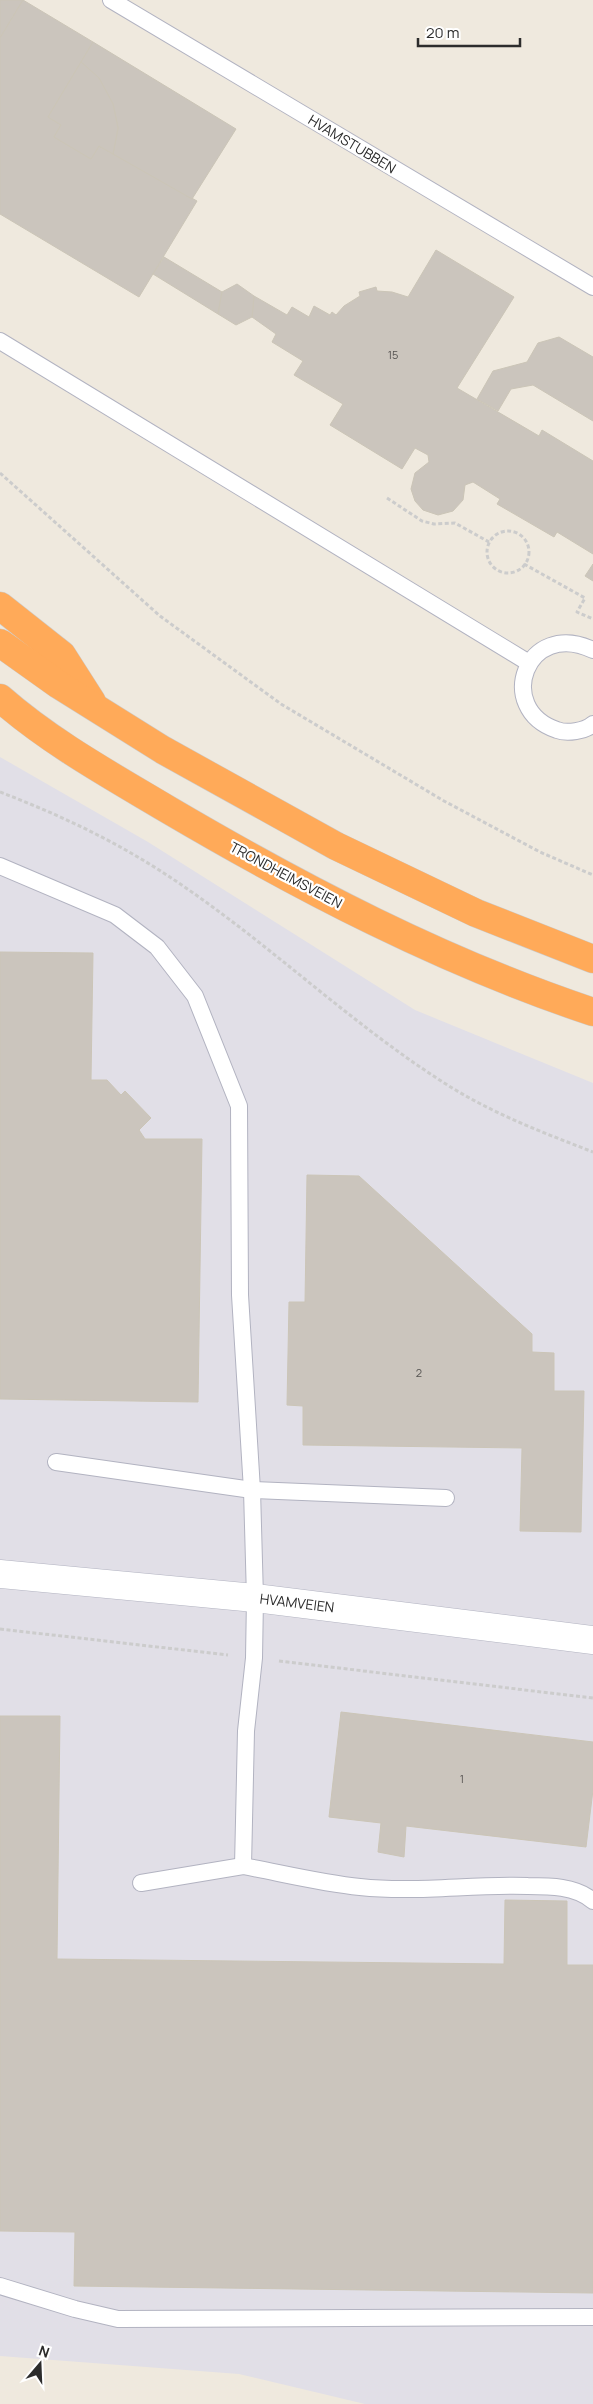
<svg xmlns="http://www.w3.org/2000/svg" width="593" height="2404" viewBox="0 0 593 2404" font-family="Manrope,sans-serif">
  <rect width="100%" height="100%" fill="#efe9de"/>
  <!-- industrial -->
  <path fill="#e1dfe7" d="M 0,757 L 148,842 L 415,1010 L 593,1083 L 593,2404 L 365,2404 L 239,2374 L 0,2356 Z"/>
  <!-- building -->
  <g fill="#cbc5bd" stroke="#cbc5b7">
    <path d="M 0,0 L 23,0 L 0,38 Z"/>
    <path d="M 23,0 L 93,42 L 48,117 L 61,125 L 54,137 L 91,159 L 99,146 L 197,201 L 139,297 L 0,214 L 0,38 Z"/>
    <path d="M 93,42 L 236,129 L 192,199 L 113,154 L 118,128 L 113,104 L 99,78 L 81,62 Z"/>
    <path d="M 81,62 L 99,78 L 113,104 L 118,128 L 113,154 L 99,146 L 91,159 L 54,137 L 61,125 L 48,117 Z"/>
    <path d="M 436,250 L 514,297 L 457,388 L 539,436 L 542,430 L 593,461 L 593,554 L 557,532 L 554,537 L 497,504 L 500,499 L 473,482 L 465,485 L 463,500 L 453,511 L 438,515 L 423,510 L 415,501 L 411,489 L 415,473 L 429,462 L 428,455 L 415,448 L 402,469 L 330,425 L 343,404 L 294,375 L 303,361 L 272,342 L 276,334 L 252,317 L 254,296 L 287,315 L 292,307 L 309,317 L 314,306 L 330,315 L 332,312 L 336,315 L 344,306 L 360,296 L 359,292 L 376,287 L 377,291 L 392,292 L 408,297 Z"/>
    <path d="M 164,257 L 222,292 L 218,314 L 153,274 Z"/>
    <path d="M 237,284 L 254,296 L 252,317 L 236,325 L 218,314 L 222,292 Z"/>
    <path d="M 559,337 L 593,357 L 593,421 L 533,385 L 511,389 L 498,411 L 477,399 L 493,371 L 527,362 L 538,343 Z"/>
    <path d="M 593,564 L 593,581 L 585,576 Z"/>
    <path d="M 0,952 L 93,953 L 91,1080 L 107,1080 L 121,1095 L 125,1091 L 151,1118 L 139,1130 L 145,1139 L 202,1139 L 198,1402 L 0,1399 Z"/>
    <path d="M 307,1175 L 359,1176 L 532,1334 L 532,1352 L 554,1353 L 554,1391 L 584,1391 L 581,1532 L 520,1531 L 522,1448 L 303,1445 L 303,1406 L 287,1405 L 289,1302 L 305,1302 Z"/>
    <path d="M 341,1712 L 593,1742 L 593,1790 L 586,1847 L 406,1826 L 404,1857 L 378,1852 L 381,1823 L 329,1817 Z"/>
    <path d="M 0,1716 L 60,1716 L 57,1959 L 504,1964 L 505,1900 L 567,1901 L 567,1965 L 593,1965 L 593,2293 L 74,2286 L 75,2232 L 0,2231 Z"/>
  </g>
  <g fill="none" stroke-linecap="round" stroke-linejoin="round">
    <!-- lane casing -->
    <g stroke="#b2b3c1" stroke-width="18">
      <g id="lane">
        <path d="M 111,0 L 593,287"/>
        <path d="M 0,341 L 529,663"/>
        <path d="M 593,650 C 526,618 494,709 557,730 C 567,734 585,731 593,724"/>
        <path d="M 0,866 L 115,915 L 157,947 L 195,996 L 239,1106 L 240,1295 L 252,1490 L 255,1598 L 254,1658 L 246,1731 L 243,1866 C 281,1873 321,1883 360,1887 C 416,1893 472,1884 528,1886 C 549,1886 576,1886 593,1901"/>
        <path d="M 56,1462 L 252,1490 L 446,1498"/>
        <path d="M 141,1883 L 243,1866"/>
        <path d="M 0,2286 L 75,2309 L 118,2319 L 593,2317"/>
      </g>
    </g>
    <!-- street casing -->
    <g stroke="#b2b3c1" stroke-width="29">
      <path id="street" d="M 0,1574 L 255,1598 L 593,1640"/>
    </g>
    <!-- highway casing -->
    <g stroke="#ccc" stroke-width="29">
      <g id="highway">
        <path d="M 0,606 L 62,655 L 92,702"/>
        <path d="M 0,643 L 59,685 L 163,750 L 336,846 L 476,913 L 593,959"/>
        <path d="M 0,698 C 50,742 110,775 167,809 C 303,889 443,962 593,1012"/>
      </g>
    </g>
    <!-- path -->
    <g stroke="#ccc" stroke-width="3" stroke-dasharray="4 2.5" stroke-linecap="butt">
      <path d="M 0,473 L 160,616 L 281,704 L 444,801 L 540,852 L 593,875"/>
      <path d="M 387,498 L 422,521 L 434,524 L 455,523 L 489,542"/>
      <circle cx="508" cy="552" r="21"/>
      <path d="M 524,564 L 585,598 L 577,612 L 593,619"/>
      <path d="M 0,792 C 55,813 109,838 159,870 C 261,935 347,1022 449,1086 C 494,1114 544,1133 593,1152"/>
      <path d="M 0,1629 L 228,1655"/>
      <path d="M 279,1661 L 593,1698"/>
    </g>
    <!-- lane -->
    <use href="#lane" stroke="#fff" stroke-width="16"/>
    <!-- street -->
    <use href="#street" stroke="#fff" stroke-width="28"/>
    <!-- highway -->
    <use href="#highway" stroke="#ffaa59" stroke-width="28"/>
  </g>
  <g text-anchor="middle" stroke-width="4.5" stroke-linejoin="round" paint-order="stroke">
    <!-- number labels -->
    <g font-size="11" fill="#545250">
      <text x="393" y="359">15</text>
      <text x="419" y="1377">2</text>
      <text x="462" y="1783">1</text>
    </g>
    <!-- street labels -->
    <g font-size="14" fill="#2c2c2c" stroke="#fff">
      <text transform="translate(352 144) rotate(31)" y="5">HVAMSTUBBEN</text>
      <text transform="translate(286 875) rotate(28)" y="5">TRONDHEIMSVEIEN</text>
      <text transform="translate(297 1603) rotate(7)" y="5">HVAMVEIEN</text>
    </g>
  </g>
  <!-- north arrow -->
  <g transform="translate(40 2364) rotate(19)" stroke="#ffffff" stroke-width="4" paint-order="stroke">
  <path d="M0-4L9 19L0 12L-9 19Z" fill="#2c2c2c"/>
  <text y="-8" font-size="14" font-weight="bold" text-anchor="middle" fill="#2c2c2c">N</text>
  </g>
  <!-- scale -->
  <path d="M418 38v8h102v-8" fill="none" stroke="#2c2c2c" stroke-width="2.5"/>
  <text x="426" y="38" font-size="15" fill="#2c2c2c" stroke="#ffffff" stroke-width="4" paint-order="stroke">20 m</text>
</svg>
